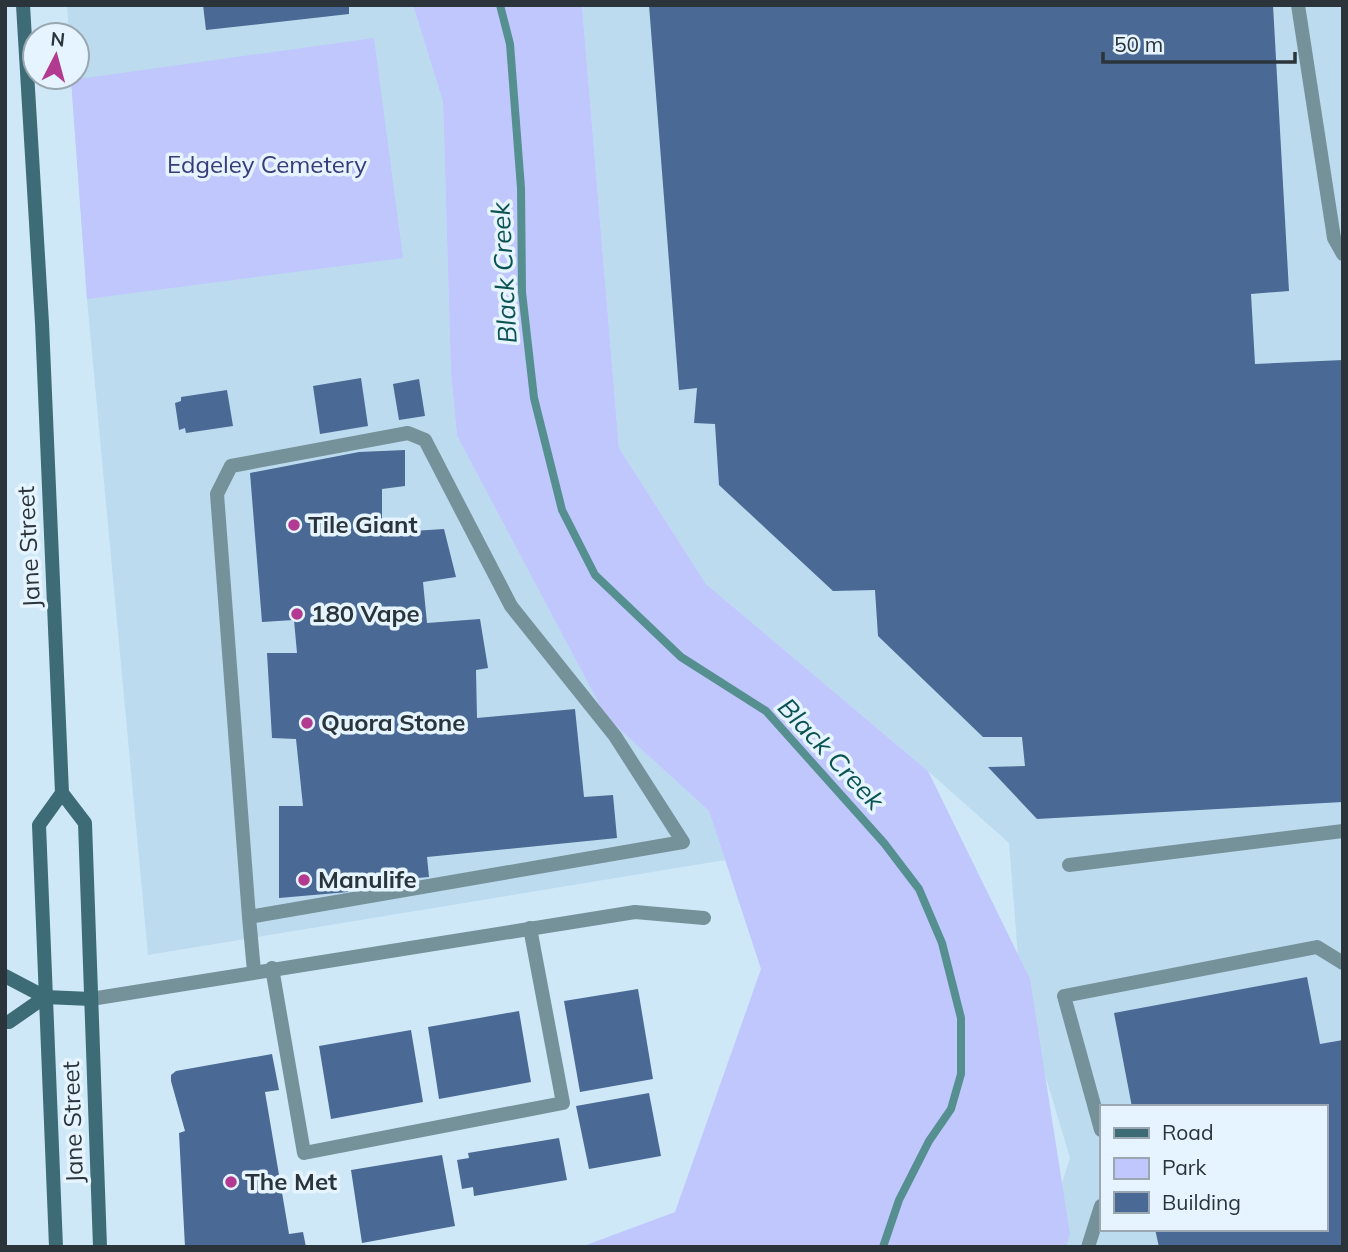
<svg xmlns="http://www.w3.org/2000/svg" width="1348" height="1252" viewBox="0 0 1348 1252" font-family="Mulish,sans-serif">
  <rect width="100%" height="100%" fill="#cfe8f8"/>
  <!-- built -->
  <g fill="#bcdbef" fill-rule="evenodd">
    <path d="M 67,5 L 413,5 L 443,102 L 451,374 L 457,436 L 606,717 L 709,811 L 725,860 L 148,955 L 87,299 L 71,77 L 77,77 L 77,35 L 69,35 Z"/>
    <path d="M 582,5 L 1343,5 L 1343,1247 L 1041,1247 L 1070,1158 L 1021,994 L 1009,843 L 928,771 L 706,584 L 619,448 ZM 1101,1107 L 1325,1107 L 1325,1229 L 1101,1229 Z"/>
  </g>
  <!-- green -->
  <g fill="#bfc7fd">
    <path d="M 413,5 L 582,5 L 619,448 L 706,584 L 928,771 L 1030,979 L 1070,1234 L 1066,1247 L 581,1247 L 675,1212 L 761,969 L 709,811 L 606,717 L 457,436 L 451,374 L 443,102 Z"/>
    <path d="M 374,38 L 403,258 L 87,299 L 71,80 Z"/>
  </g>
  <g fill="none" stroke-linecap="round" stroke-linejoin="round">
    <!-- stream -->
    <path stroke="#558f8f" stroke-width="8" d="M 500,5 L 510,44 L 521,188 L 522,292 L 534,398 L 562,510 L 595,575 L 681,657 L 766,711 L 884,843 L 919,889 L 942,943 L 961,1018 L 961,1074 L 951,1109 L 929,1141 L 899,1200 L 883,1247"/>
  </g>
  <!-- building -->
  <g fill="#4a6994">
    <path d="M 203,5 L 349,5 L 349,14 L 206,30 Z"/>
    <path d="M 649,5 L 1273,5 L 1289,291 L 1251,294 L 1255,364 L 1343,360 L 1343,802 L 1037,819 L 988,767 L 1025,766 L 1022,737 L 983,737 L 878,636 L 875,590 L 833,591 L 719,485 L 715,424 L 694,423 L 697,388 L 679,390 Z"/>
    <path d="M 361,378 L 368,426 L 320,434 L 313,386 Z"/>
    <path d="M 419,379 L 425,416 L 399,420 L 393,384 Z"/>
    <path d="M 227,390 L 233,426 L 186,433 L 185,428 L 179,430 L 175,403 L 181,401 L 181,397 Z"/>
    <path d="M 405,450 L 405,486 L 382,489 L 382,533 L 444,529 L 456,577 L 423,582 L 427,623 L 480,619 L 488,668 L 476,670 L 477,718 L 575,709 L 584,797 L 613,795 L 617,838 L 427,857 L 429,877 L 347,884 L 348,892 L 279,898 L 279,806 L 303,806 L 296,739 L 272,738 L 267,653 L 297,653 L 294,620 L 262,622 L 250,473 L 359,452 Z"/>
    <path d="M 1307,977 L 1320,1044 L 1343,1040 L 1343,1247 L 1159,1247 L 1155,1229 L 1325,1229 L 1325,1107 L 1132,1107 L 1114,1013 Z"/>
    <path d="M 638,989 L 653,1079 L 580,1092 L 564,1001 Z"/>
    <path d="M 519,1011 L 531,1082 L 439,1099 L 428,1027 Z"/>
    <path d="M 411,1030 L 423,1102 L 331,1119 L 319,1046 Z"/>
    <path d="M 272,1054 L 279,1090 L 265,1092 L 289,1234 L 303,1232 L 306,1247 L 185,1247 L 179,1133 L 185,1131 L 171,1081 L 171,1075 L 176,1071 Z"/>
    <path d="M 649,1093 L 661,1156 L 589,1169 L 576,1106 Z"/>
    <path d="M 559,1138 L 567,1180 L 474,1196 L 473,1187 L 462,1189 L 457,1160 L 469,1158 L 468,1153 Z"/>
    <path d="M 442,1155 L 455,1226 L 362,1243 L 351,1170 Z"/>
  </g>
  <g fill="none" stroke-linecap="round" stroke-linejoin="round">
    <!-- lane -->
    <g stroke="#75929a" stroke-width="14">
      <path d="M 1298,5 L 1334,238 L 1343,254"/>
      <path d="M 1069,865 L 1343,831"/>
      <path d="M 249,917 L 683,842 L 615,736 L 511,606 L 425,440 L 408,433 L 231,466 L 217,494 L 249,917 L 254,971"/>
      <path d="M 272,968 L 304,1153 L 563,1103 L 530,928"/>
      <path d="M 91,999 L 635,912 L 704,918"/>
      <path d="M 1101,1130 L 1064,996 L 1317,947 L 1343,963"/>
      <path d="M 1088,1247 L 1101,1206"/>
    </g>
    <!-- secondary -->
    <g stroke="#3d6b76" stroke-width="14">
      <path d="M 23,5 L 42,323 L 62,793 L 85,823 L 100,1247"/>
      <path d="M 5,976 L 45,997 L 91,999"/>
      <path d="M 5,1022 L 9,1022 L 45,997"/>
      <path d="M 56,1247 L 39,825 L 62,793"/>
    </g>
  </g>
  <!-- markers -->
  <g fill="#b23a90" stroke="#e5f4fe" stroke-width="2.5">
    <circle cx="294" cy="525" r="7"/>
    <circle cx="297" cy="614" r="7"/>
    <circle cx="307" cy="723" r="7"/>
    <circle cx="304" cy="880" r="7"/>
    <circle cx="231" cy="1182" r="7"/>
  </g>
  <g text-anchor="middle" stroke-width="7" stroke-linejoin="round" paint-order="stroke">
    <!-- park labels -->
    <g font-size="24" fill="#383b7c" stroke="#e5f4fe">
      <text x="267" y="173">Edgeley Cemetery</text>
    </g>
    <!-- poi labels -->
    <g font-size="24" font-weight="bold" fill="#2a343a" stroke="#e5f4fe" text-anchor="start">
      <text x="308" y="533">Tile Giant</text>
      <text x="311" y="622">180 Vape</text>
      <text x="321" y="731">Quora Stone</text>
      <text x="318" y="888">Manulife</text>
      <text x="245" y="1190">The Met</text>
    </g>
    <!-- street labels -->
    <g font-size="24" fill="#2a343a" stroke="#e5f4fe">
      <text transform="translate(29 547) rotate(-93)" y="8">Jane Street</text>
      <text transform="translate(73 1122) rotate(-92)" y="8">Jane Street</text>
    </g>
    <!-- water labels -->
    <g font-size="26" font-style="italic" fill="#0b5352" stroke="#e5f4fe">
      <text transform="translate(504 273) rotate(-93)" y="9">Black Creek</text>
      <text transform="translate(831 754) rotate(47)" y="9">Black Creek</text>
    </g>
  </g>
  <!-- border -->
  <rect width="1348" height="1252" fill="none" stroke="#2a343a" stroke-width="14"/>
  <!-- legend -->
  <rect x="1100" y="1105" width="228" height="126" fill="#e5f4fe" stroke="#9aa7b0" stroke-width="2"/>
  <rect x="1114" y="1128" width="35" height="10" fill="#3d6b76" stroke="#9aa7b0" stroke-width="2"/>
  <text x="1162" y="1140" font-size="21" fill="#2a343a">Road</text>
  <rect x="1114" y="1158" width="35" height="21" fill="#bfc7fd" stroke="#9aa7b0" stroke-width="2"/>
  <text x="1162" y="1175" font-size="21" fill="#2a343a">Park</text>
  <rect x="1114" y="1192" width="35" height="21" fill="#4a6994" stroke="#9aa7b0" stroke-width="2"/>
  <text x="1162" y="1210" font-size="21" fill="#2a343a">Building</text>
  <!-- north arrow -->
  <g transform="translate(56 56) rotate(6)"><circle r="33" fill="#e5f4fe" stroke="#9aa7b0" stroke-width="2"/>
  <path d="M0-5L12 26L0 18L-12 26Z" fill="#b23a90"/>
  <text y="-10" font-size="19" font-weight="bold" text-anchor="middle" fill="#2a343a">N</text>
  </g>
  <!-- scale -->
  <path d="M1103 52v10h192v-10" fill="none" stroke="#2a343a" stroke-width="3.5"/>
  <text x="1114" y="52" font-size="21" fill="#2a343a" stroke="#e5f4fe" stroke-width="5" paint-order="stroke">50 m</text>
</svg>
